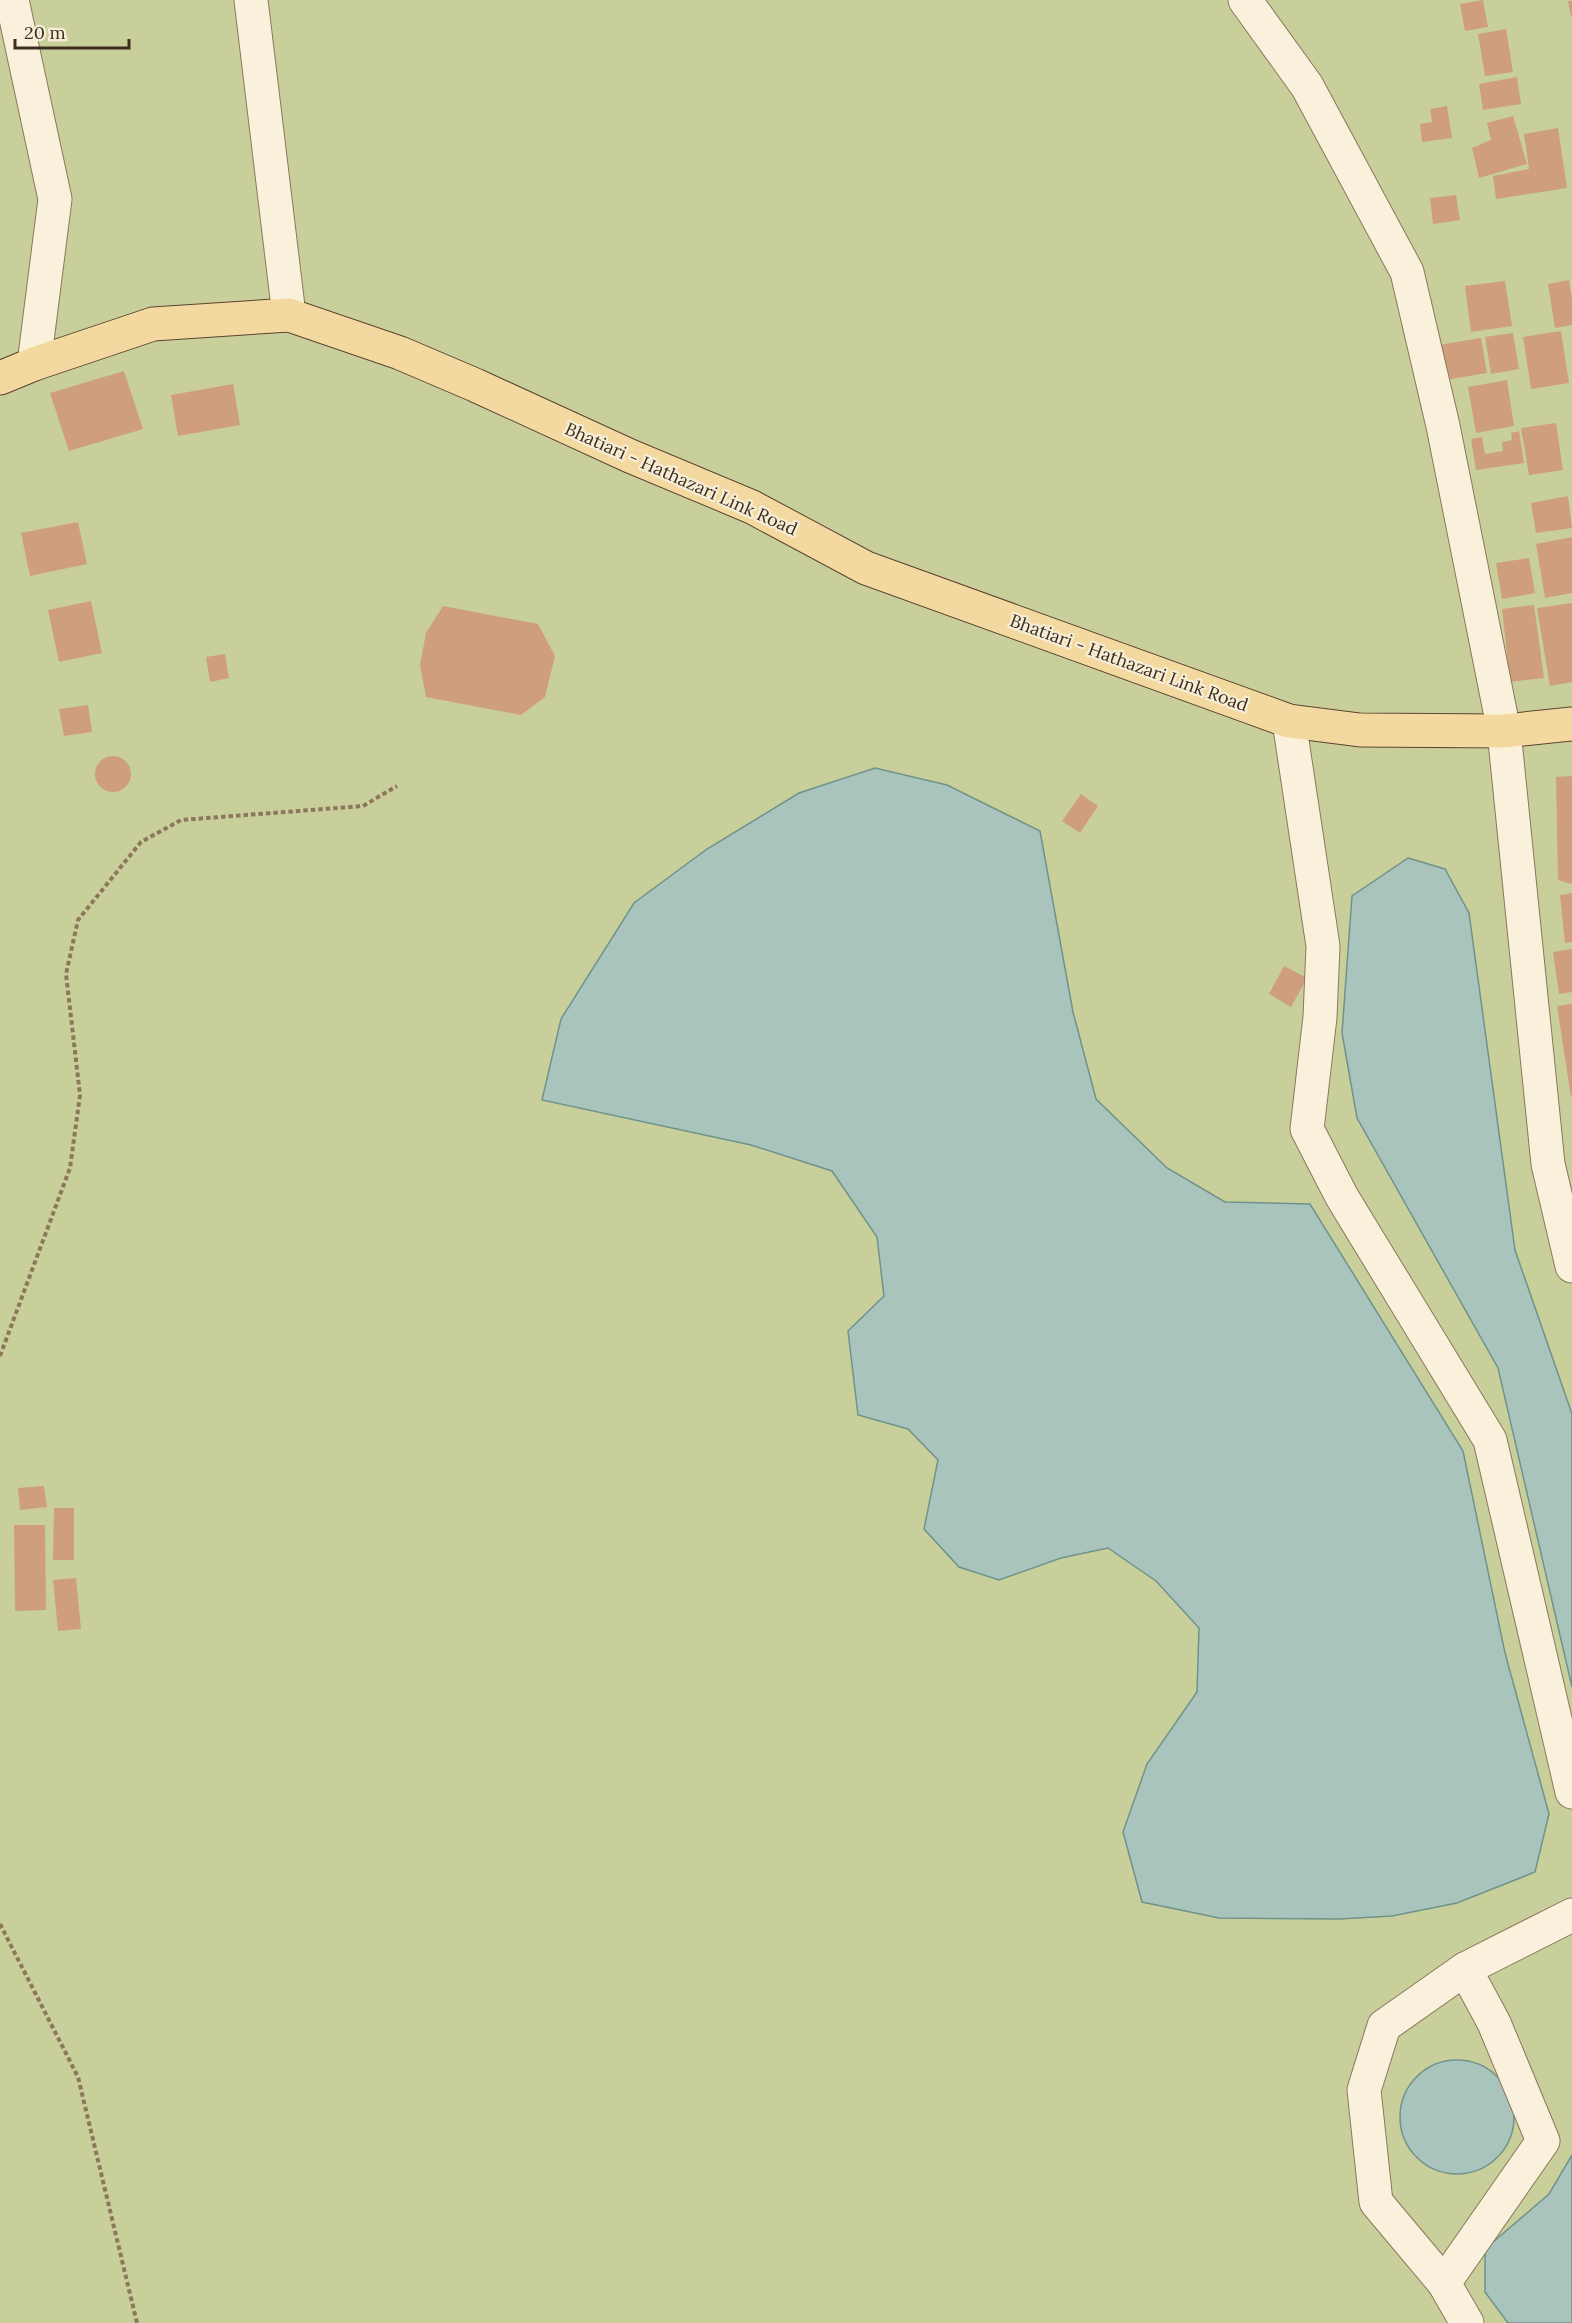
<svg xmlns="http://www.w3.org/2000/svg" width="1572" height="2323" viewBox="0 0 1572 2323" font-family="Lora,serif">
  <rect width="100%" height="100%" fill="#f0e4c8"/>
  <!-- green -->
  <rect fill="#c9cf9b" x="0" y="0" width="1572" height="2323"/>
  <!-- water -->
  <g fill="#a9c4bc" stroke="#6f938a" stroke-width="1.5">
    <path d="M 875,768 L 947,785 L 1040,831 L 1073,1012 L 1096,1099 L 1167,1168 L 1225,1202 L 1310,1204 L 1463,1451 L 1505,1653 L 1549,1814 L 1535,1872 L 1457,1903 L 1392,1916 L 1339,1919 L 1219,1918 L 1142,1902 L 1123,1832 L 1147,1764 L 1197,1692 L 1199,1628 L 1156,1581 L 1108,1548 L 1061,1558 L 999,1580 L 959,1567 L 924,1529 L 938,1460 L 908,1429 L 858,1415 L 848,1331 L 884,1296 L 877,1237 L 832,1171 L 751,1145 L 542,1100 L 561,1019 L 634,903 L 707,849 L 799,793 Z"/>
    <path d="M 1408,858 L 1445,869 L 1469,913 L 1515,1250 L 1572,1414 L 1572,1687 L 1498,1368 L 1357,1118 L 1342,1033 L 1352,896 Z"/>
    <circle cx="1457" cy="2117" r="57"/>
    <path d="M 1572,2155 L 1572,2323 L 1508,2323 L 1485,2292 L 1485,2249 L 1549,2194 Z"/>
  </g>
  <!-- building -->
  <g fill="#cf9f7d">
    <path d="M 1483,0 L 1488,27 L 1465,31 L 1460,4 Z"/>
    <path d="M 1568,1 L 1572,1 L 1572,16 L 1571,16 Z"/>
    <path d="M 1506,29 L 1513,72 L 1485,76 L 1478,34 Z"/>
    <path d="M 1517,77 L 1521,104 L 1483,110 L 1479,84 Z"/>
    <path d="M 1447,106 L 1452,138 L 1422,142 L 1420,124 L 1432,122 L 1430,109 Z"/>
    <path d="M 1513,116 L 1527,164 L 1479,178 L 1472,148 L 1491,140 L 1487,123 Z"/>
    <path d="M 1558,128 L 1567,188 L 1496,199 L 1493,176 L 1529,169 L 1524,134 Z"/>
    <path d="M 1456,195 L 1460,220 L 1433,224 L 1430,198 Z"/>
    <path d="M 1569,280 L 1572,299 L 1572,325 L 1555,328 L 1548,284 Z"/>
    <path d="M 1505,281 L 1512,326 L 1471,332 L 1465,286 Z"/>
    <path d="M 1561,331 L 1569,383 L 1531,389 L 1523,337 Z"/>
    <path d="M 1513,333 L 1519,369 L 1491,374 L 1485,337 Z"/>
    <path d="M 1481,338 L 1487,373 L 1445,380 L 1439,345 Z"/>
    <path d="M 124,371 L 143,429 L 69,451 L 50,393 Z"/>
    <path d="M 1507,380 L 1514,426 L 1476,433 L 1468,387 Z"/>
    <path d="M 233,384 L 240,425 L 178,436 L 171,395 Z"/>
    <path d="M 1556,423 L 1563,470 L 1529,475 L 1521,428 Z"/>
    <path d="M 1519,431 L 1524,463 L 1476,470 L 1471,439 L 1482,437 L 1485,454 L 1503,451 L 1502,442 L 1512,440 L 1511,433 Z"/>
    <path d="M 1568,496 L 1572,528 L 1536,533 L 1531,503 Z"/>
    <path d="M 78,522 L 87,564 L 30,576 L 21,533 Z"/>
    <path d="M 1572,537 L 1572,593 L 1545,598 L 1536,544 Z"/>
    <path d="M 1529,558 L 1535,593 L 1502,599 L 1496,563 Z"/>
    <path d="M 91,601 L 102,653 L 59,662 L 48,610 Z"/>
    <path d="M 1572,603 L 1572,682 L 1550,686 L 1537,608 Z"/>
    <path d="M 1534,605 L 1544,678 L 1510,682 L 1502,609 Z"/>
    <path d="M 443,606 L 538,624 L 555,656 L 545,697 L 521,715 L 426,697 L 420,665 L 426,633 Z"/>
    <path d="M 225,654 L 229,678 L 210,682 L 206,657 Z"/>
    <path d="M 88,705 L 92,732 L 64,736 L 59,709 Z"/>
    <circle cx="113" cy="774" r="18"/>
    <path d="M 1572,776 L 1572,884 L 1558,880 L 1556,777 Z"/>
    <path d="M 1081,794 L 1098,806 L 1080,833 L 1062,821 Z"/>
    <path d="M 1572,893 L 1572,942 L 1565,943 L 1560,895 Z"/>
    <path d="M 1572,949 L 1572,992 L 1559,994 L 1553,952 Z"/>
    <path d="M 1284,966 L 1307,978 L 1291,1007 L 1269,994 Z"/>
    <path d="M 1572,1004 L 1572,1096 L 1571,1097 L 1557,1006 Z"/>
    <path d="M 44,1486 L 47,1507 L 20,1510 L 18,1488 Z"/>
    <path d="M 54,1508 L 74,1508 L 74,1560 L 53,1560 Z"/>
    <path d="M 14,1525 L 45,1525 L 46,1610 L 15,1611 Z"/>
    <path d="M 76,1578 L 81,1629 L 58,1631 L 53,1580 Z"/>
  </g>
  <g fill="none" stroke-linecap="round" stroke-linejoin="round">
    <!-- minor casing -->
    <g stroke="#8d765c" stroke-width="35">
      <g id="minor">
        <path d="M 12,0 L 55,199 L 34,364"/>
        <path d="M 251,0 L 289,315"/>
        <path d="M 1245,0 L 1307,86 L 1407,272 L 1443,426 L 1504,731 L 1548,1164 L 1572,1266"/>
        <path d="M 1289,721 L 1323,946 L 1320,1017 L 1307,1129 L 1342,1197 L 1490,1440 L 1572,1792"/>
        <path d="M 1444,2283 L 1376,2202 L 1364,2090 L 1384,2026 L 1465,1969"/>
        <path d="M 1467,2323 L 1444,2283 L 1543,2141 L 1494,2023 L 1465,1969 L 1572,1915"/>
      </g>
    </g>
    <!-- major casing -->
    <g stroke="#5b4430" stroke-width="35">
      <path id="major" d="M 0,378 L 34,364 L 153,324 L 289,315 L 400,353 L 475,385 L 630,456 L 752,507 L 866,568 L 1289,721 L 1360,730 L 1504,731 L 1572,724"/>
    </g>
    <!-- path -->
    <g stroke="#8d765c" stroke-width="4" stroke-dasharray="4.5 3" stroke-linecap="butt">
      <path d="M 0,1356 L 70,1168 L 80,1095 L 66,974 L 78,920 L 141,842 L 181,820 L 363,806 L 397,786"/>
      <path d="M 0,1924 L 78,2077 L 137,2323"/>
    </g>
    <!-- minor -->
    <use href="#minor" stroke="#faf1dc" stroke-width="33"/>
    <!-- major -->
    <use href="#major" stroke="#f3d9a0" stroke-width="33"/>
  </g>
  <g text-anchor="middle" stroke-width="4.5" stroke-linejoin="round" paint-order="stroke">
    <!-- street labels -->
    <g font-size="18" fill="#3d2e20" stroke="#f7eed8">
      <text transform="translate(681 479) rotate(24)" y="6">Bhatiari - Hathazari Link Road</text>
      <text transform="translate(1129 663) rotate(20)" y="6">Bhatiari - Hathazari Link Road</text>
    </g>
  </g>
  <!-- scale -->
  <path d="M15 39v9h114v-9" fill="none" stroke="#3d2e20" stroke-width="3"/>
  <text x="24" y="39" font-size="18" fill="#3d2e20" stroke="#f7eed8" stroke-width="4.5" paint-order="stroke">20 m</text>
</svg>
